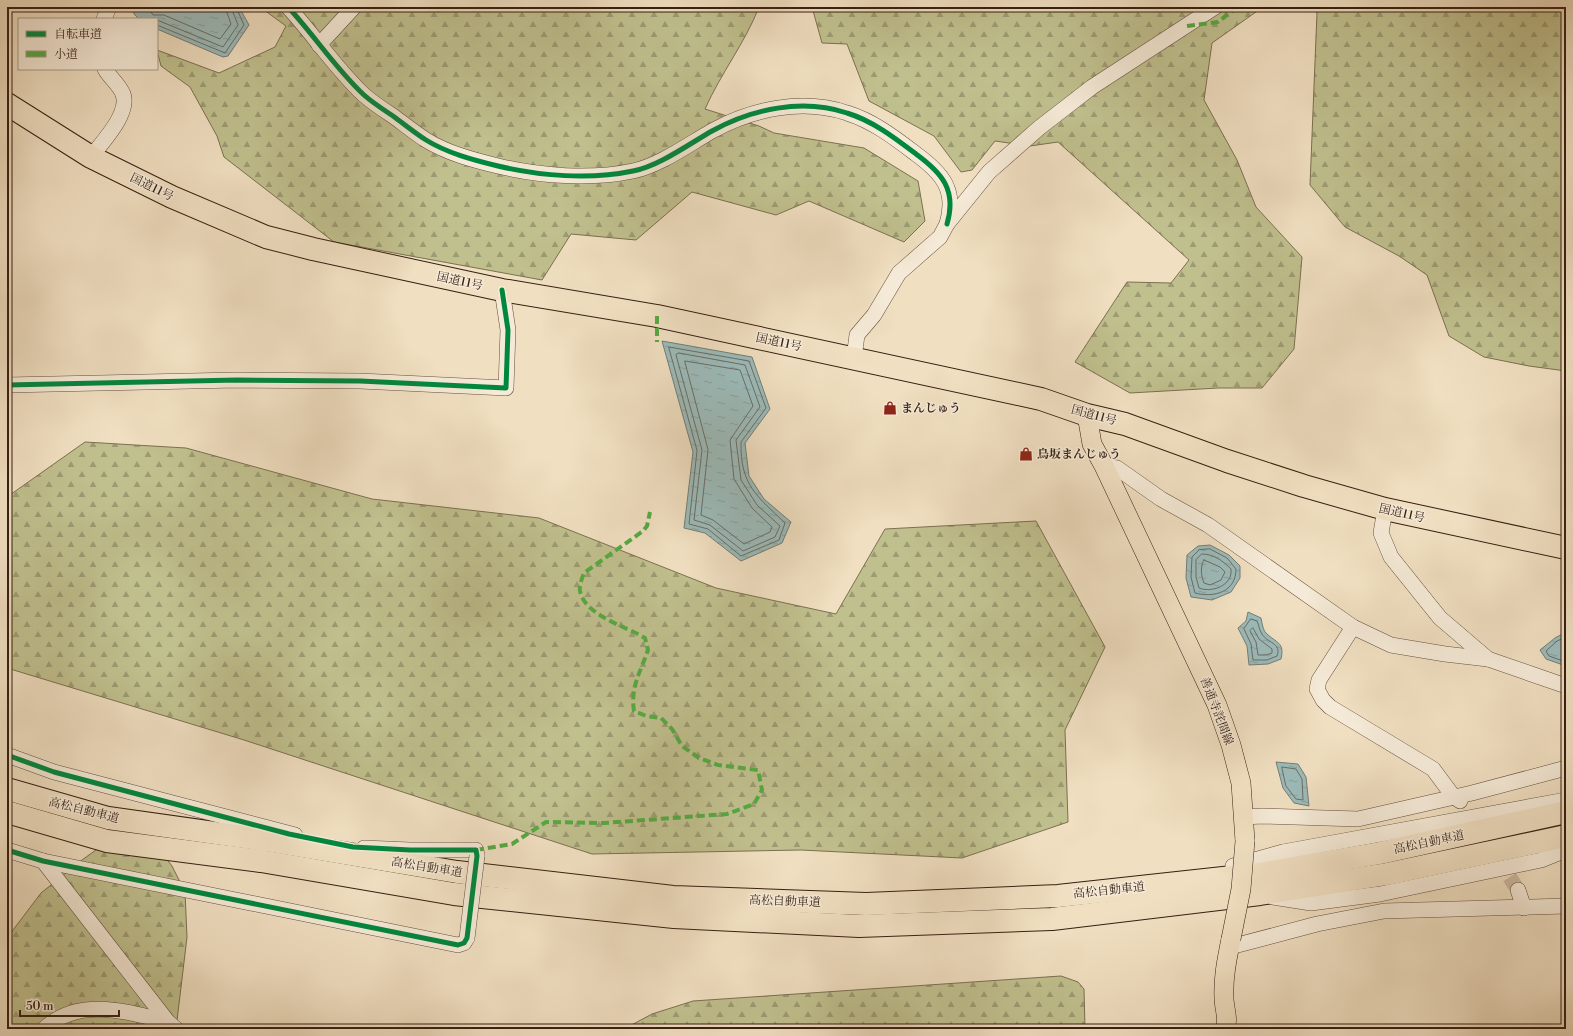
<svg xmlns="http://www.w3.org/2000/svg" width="1573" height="1036" viewBox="0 0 1573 1036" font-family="'Libre Bodoni','Noto Serif JP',serif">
  <defs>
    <pattern id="forest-firs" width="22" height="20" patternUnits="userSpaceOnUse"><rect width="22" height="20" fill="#c0c08e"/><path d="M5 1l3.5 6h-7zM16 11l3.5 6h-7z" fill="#9d9b73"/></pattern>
    <pattern id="water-ripples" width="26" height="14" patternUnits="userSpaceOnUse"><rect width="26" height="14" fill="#9cbbba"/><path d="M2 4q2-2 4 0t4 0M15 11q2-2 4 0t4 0" fill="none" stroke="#87a09f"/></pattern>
  </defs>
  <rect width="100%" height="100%" fill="#f0dfc1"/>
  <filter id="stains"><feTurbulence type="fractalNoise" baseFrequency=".005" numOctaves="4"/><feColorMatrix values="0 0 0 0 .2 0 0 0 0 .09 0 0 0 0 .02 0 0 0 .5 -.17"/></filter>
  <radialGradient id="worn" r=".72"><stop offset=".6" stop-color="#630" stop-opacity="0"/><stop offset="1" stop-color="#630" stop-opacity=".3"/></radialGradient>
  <!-- forest -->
  <g fill="url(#forest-firs)" stroke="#7c7050">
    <path d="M 260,7 L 759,7 C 745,43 721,73 705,109 L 759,126 L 774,133 L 864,148 L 918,181 L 925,221 L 904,242 L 809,201 L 776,215 L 692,192 L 636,240 L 571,234 L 542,280 L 334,242 L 224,157 L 217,136 L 190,87 L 161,66 L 157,50 L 219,73 L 275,47 L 286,26 Z"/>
    <path d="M 812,7 L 1263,7 L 1212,43 L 1204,100 L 1237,160 L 1256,207 L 1302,257 L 1294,349 L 1262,388 L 1218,388 L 1130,393 L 1075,362 L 1127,282 L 1171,283 L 1189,260 L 1058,142 L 1030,146 L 995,141 L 972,170 L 961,172 L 934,136 L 869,101 L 847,44 L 822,43 Z"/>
    <path d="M 1312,7 L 1566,7 L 1566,371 L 1529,366 L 1484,357 L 1449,336 L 1427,275 L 1399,256 L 1345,227 L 1310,185 L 1317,13 Z"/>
    <path d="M 85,442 L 186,448 L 372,499 L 539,518 L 716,588 L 836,614 L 885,529 L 1036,521 L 1105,647 L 1065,730 L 1068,822 L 962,858 L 801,850 L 592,854 L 244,740 L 7,668 L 7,497 Z"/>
    <path d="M 107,842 L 162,853 L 172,866 L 185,892 L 187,937 L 176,1029 L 7,1029 L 7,938 L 41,893 L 82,860 Z"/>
    <path d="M 1061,976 L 1078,982 L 1084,989 L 1085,1029 L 624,1029 L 652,1014 L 693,1001 Z"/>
  </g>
  <!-- water -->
  <g fill="url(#water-ripples)" stroke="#747d77">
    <path d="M 133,7 L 239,7 L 249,25 L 228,56 L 223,57 L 157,29 L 157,19 L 139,19 L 134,14 Z"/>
    <path d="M 662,341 L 752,357 L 770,409 L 745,443 L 749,476 L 764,499 L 791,522 L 782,543 L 741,561 L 705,533 L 684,528 L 693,452 Z"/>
    <path d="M 1210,545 L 1229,555 L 1240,566 L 1240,578 L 1231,592 L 1212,600 L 1191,597 L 1186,578 L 1187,555 L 1198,546 Z"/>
    <path d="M 1248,612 L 1261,618 C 1262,623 1263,630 1266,633 C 1276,643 1285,642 1281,659 L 1268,664 L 1249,665 L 1247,646 L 1238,628 L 1246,621 Z"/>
    <path d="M 1566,632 L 1566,666 L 1546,659 L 1540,650 L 1555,638 Z"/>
    <path d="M 1276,762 L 1298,764 L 1306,777 L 1309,806 L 1294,803 L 1283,788 Z"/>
  </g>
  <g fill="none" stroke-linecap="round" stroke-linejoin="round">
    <!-- shore -->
    <g stroke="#6a6d66" stroke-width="1">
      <path d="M 148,7 L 153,15 L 164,15 L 220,39 L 231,24 L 225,7"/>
      <path d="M 157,20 L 223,47 L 238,25 L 231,7"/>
      <path d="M 157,25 L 225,53 L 244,25 L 236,7"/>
      <path d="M 669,347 L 749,361 L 766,408 L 741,442 C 740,485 757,496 785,523 L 779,540 L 741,556 L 708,529 L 689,524 L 697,451 Z"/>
      <path d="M 679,353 L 745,365 L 760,407 L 736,440 L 741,480 L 757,505 L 780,526 L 775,537 L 743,551 L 710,525 L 694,520 L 702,450 L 676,355 Z"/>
      <path d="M 685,361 L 740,370 L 753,406 L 730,440 L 734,479 L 752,508 L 772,527 L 770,532 L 744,544 L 713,520 L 701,515 L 708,450 Z"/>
      <path d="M 1210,549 L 1227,558 L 1236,569 C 1236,592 1214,598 1195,593 L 1191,577 L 1192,557 L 1199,550 Z"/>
      <path d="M 1202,554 C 1214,554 1223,561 1231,569 C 1233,586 1211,593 1199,588 L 1196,577 L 1196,560 Z"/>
      <path d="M 1204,560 L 1220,567 L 1225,572 L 1221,580 L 1210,585 L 1204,583 C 1201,576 1200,566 1204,560 Z"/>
      <path d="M 1251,619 L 1257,621 C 1259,625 1259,630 1262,634 C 1267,643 1282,643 1277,656 L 1267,660 L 1253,660 L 1251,644 L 1244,629 Z"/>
      <path d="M 1253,628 L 1259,639 L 1272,649 L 1272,653 L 1266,655 L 1258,655 L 1256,642 L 1250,631 Z"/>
      <path d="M 1566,637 L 1557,641 L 1546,651 L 1549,656 L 1566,662"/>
      <path d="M 1282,767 L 1296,769 L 1302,779 L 1303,800 L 1296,799 L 1286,786 Z"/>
    </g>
    <!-- minor-tunnel -->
    <path stroke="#cbb99e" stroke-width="15" stroke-dasharray="15 8" stroke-linecap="butt" d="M 1497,858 L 1518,890"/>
    <!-- minor casing -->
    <g stroke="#654f3e" stroke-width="16">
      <g id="minor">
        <path d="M 288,7 C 314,35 336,69 364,95 C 373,103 384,110 393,116 C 404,124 415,133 426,140 C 447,153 473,160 498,166 C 540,176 590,180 633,171 C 659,166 689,144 712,131 C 752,109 802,98 847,113 C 873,121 895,138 916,154 C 942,173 957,190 947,224"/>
        <path d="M 104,19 L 109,7"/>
        <path d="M 319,45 L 354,7"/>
        <path d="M 91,157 C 102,142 130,114 123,94 C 119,84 110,78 105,69"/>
        <path d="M 854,358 L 857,335 L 874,315 L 899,273 L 940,237 L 947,224 L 989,172 L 1039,128 L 1092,87 L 1215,7"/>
        <path d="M 7,385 L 237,380 L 360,381 L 506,388 L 508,330 L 502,290"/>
        <path d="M 1104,466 L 1117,468 L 1161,499 L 1208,525 L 1353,627 L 1391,645 L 1445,654 L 1488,659 L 1566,686"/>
        <path d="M 1385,509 L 1381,533 L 1391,557 L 1440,618 L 1488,659"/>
        <path d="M 1353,627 L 1319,680 L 1317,689 L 1323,700 L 1330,707 L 1433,769 L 1453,796 L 1460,801"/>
        <path d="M 7,755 L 54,772 L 295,835"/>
        <path d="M 1244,817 L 1262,816 L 1358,819 L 1472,793 L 1566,768"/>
        <path d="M 364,848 L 410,850 L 476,850 L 477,856"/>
        <path d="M 7,850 L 43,861 L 458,945 L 464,943 L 467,938"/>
        <path d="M 43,861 L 168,1022 L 176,1029"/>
        <path d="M 1233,866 L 1283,852 L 1566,800"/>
        <path d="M 1518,890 L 1524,908"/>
        <path d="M 1273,897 L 1311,903 L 1380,894 L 1541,860 L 1566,850"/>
        <path d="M 1230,947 L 1317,924 L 1384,911 L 1566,906"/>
        <path d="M 44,1029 C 79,996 128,1012 168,1022"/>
      </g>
    </g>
    <!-- major casing -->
    <g stroke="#371f12" stroke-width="20">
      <g id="major">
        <path d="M 1087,415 L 1092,444 L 1104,466 L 1217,705 L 1231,745 L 1241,783 L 1245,841"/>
        <path d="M 1225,1029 C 1229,1019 1224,1008 1224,998 C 1223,978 1227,959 1231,939"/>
      </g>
    </g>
    <!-- highway casing -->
    <g stroke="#371f12" stroke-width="24">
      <g id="highway">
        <path d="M 7,104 L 91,157 L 172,197 L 266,237 L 313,249 L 502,290 L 657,316 L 1041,399 L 1087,415 L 1125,424 L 1227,461 L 1304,486 L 1385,509 L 1566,548"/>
        <path d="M 7,789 L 108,818 L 265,840 L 457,872 L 673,897 L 866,904 L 1058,896 L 1260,874 L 1380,853 L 1566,812"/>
        <path d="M 7,812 L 107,841 L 261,861 L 454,894 L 674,917 L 859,926 L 1052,919 L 1260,894 L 1387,874 L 1566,836"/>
      </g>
    </g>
    <!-- minor -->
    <use href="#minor" stroke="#f5ead7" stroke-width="15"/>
    <!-- major -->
    <use href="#major" stroke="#f0dfc1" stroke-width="19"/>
    <!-- highway -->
    <use href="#highway" stroke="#f0dfc1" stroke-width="22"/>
    <!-- minor-bridge casing -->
    <g stroke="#654f3e" stroke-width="16" stroke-linecap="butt">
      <path id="minor-bridge" d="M 467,938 L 477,856"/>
    </g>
    <!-- major-bridge casing -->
    <g stroke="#371f12" stroke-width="20" stroke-linecap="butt">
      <path id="major-bridge" d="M 1231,939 L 1241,889 L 1245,841"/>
    </g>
    <!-- minor-bridge -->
    <use href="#minor-bridge" stroke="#f5ead7" stroke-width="15"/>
    <!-- major-bridge -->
    <use href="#major-bridge" stroke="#f0dfc1" stroke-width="19"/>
    <!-- quiet -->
    <g stroke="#55aa42" stroke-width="4" stroke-dasharray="8 4" stroke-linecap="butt">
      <path d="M 1187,26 L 1218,22 L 1237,7"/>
      <path d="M 657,316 L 657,342"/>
      <path d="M 476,850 L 512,844 L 546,822 L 604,823 L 727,814 L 754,804 L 762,790 L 758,770 L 718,765 L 699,758 L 682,746 L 672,729 L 661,718 L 646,716 L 634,711 C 630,687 641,671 648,650 L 645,638 C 626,626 585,616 580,591 C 579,586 582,578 584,573 L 643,531 L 647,526 L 650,512"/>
    </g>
    <!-- cycleway casing -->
    <g stroke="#f5ead7" stroke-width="8">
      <g id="cycleway">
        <path d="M 288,7 C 314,35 336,69 364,95 C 373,103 384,110 393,116 C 404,124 415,133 426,140 C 447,153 473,160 498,166 C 540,176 590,180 633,171 C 659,166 689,144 712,131 C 752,109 802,98 847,113 C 873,121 895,138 916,154 C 942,173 957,190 947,224"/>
        <path d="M 7,385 L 237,380 L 360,381 L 506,388 L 508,330 L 502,290"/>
        <path d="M 7,755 L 54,772 L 289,834 L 353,847 L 410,850 L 476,850 L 477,856 L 467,938 L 464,943 L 458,945 L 43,861 L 7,850"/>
      </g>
    </g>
    <!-- cycleway -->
    <use href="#cycleway" stroke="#00873e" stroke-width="5"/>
  </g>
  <!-- icons -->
  <defs>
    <g id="shop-bare" transform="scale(1.08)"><path d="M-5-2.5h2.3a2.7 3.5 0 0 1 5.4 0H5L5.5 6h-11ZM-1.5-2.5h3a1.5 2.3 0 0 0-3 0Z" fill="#8f2418" stroke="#f5ead7" stroke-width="2.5" paint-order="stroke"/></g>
  </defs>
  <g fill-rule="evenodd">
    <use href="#shop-bare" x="890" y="408"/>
    <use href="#shop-bare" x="1026" y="454"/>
  </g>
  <g text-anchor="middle" stroke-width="3" stroke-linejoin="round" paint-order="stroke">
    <!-- street labels -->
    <g font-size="12" fill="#371f12" stroke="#f5ead7">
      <text transform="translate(152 187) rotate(26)" y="4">国道11号</text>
      <text transform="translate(460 281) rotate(12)" y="4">国道11号</text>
      <text transform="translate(779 342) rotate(12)" y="4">国道11号</text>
      <text transform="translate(1094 415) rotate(15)" y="4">国道11号</text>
      <text transform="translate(1402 513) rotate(13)" y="4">国道11号</text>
      <text transform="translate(1217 711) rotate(69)" y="4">善通寺詫間線</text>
      <text transform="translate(84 810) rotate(14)" y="4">高松自動車道</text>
      <text transform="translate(1429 842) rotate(-12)" y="4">高松自動車道</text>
      <text transform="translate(427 867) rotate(9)" y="4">高松自動車道</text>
      <text transform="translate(1109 890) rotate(-6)" y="4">高松自動車道</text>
      <text transform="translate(785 901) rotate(2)" y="4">高松自動車道</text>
    </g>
    <!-- poi labels -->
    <g font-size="12" font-weight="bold" fill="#371f12" stroke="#f5ead7" text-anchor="start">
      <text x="901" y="412">まんじゅう</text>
      <text x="1037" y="458">鳥坂まんじゅう</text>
    </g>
  </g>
  <!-- margin -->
  <rect width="1573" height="1036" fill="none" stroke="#f0dfc1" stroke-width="24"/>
  <rect x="8" y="8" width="1557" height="1020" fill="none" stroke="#371f12" stroke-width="2"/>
  <rect x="12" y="12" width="1549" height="1012" fill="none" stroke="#371f12"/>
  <!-- legend -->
  <rect x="18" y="18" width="140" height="52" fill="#f5ead7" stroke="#a99988"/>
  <rect x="26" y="31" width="20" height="6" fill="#00873e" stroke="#a99988"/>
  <text x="54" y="38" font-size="12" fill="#371f12">自転車道</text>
  <rect x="26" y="51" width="20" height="6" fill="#55aa42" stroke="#a99988"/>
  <text x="54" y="58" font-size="12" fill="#371f12">小道</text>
  <!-- scale -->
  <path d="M20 1010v6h99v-6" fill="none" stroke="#371f12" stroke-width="2"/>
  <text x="26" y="1010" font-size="12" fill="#371f12" stroke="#f5ead7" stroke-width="3" paint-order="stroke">50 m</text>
  <rect width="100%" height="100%" filter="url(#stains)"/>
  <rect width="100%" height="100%" fill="url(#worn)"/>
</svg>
